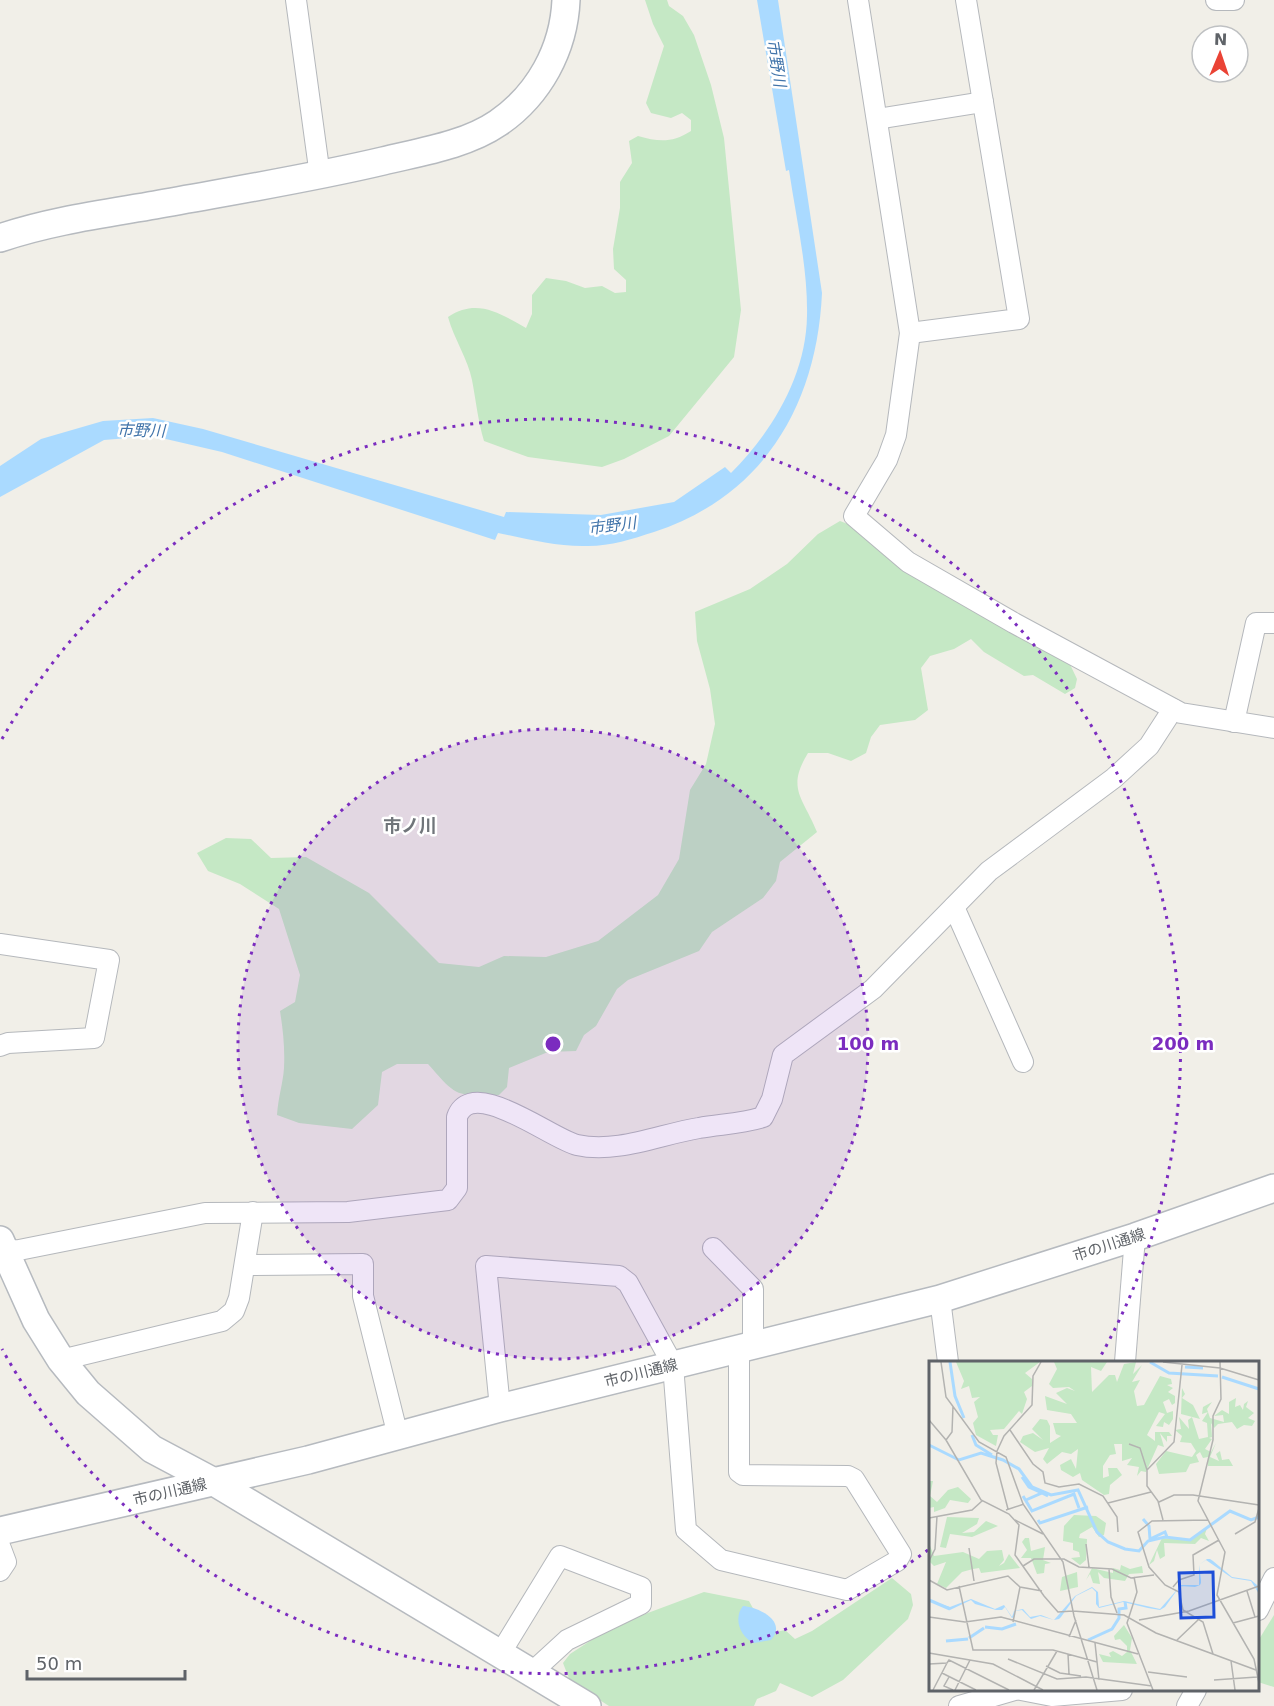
<svg xmlns="http://www.w3.org/2000/svg" width="1274" height="1706" viewBox="0 0 1274 1706" font-family="'DejaVu Sans','Noto Sans JP',sans-serif">
  <rect width="100%" height="100%" fill="#f1efe8"/>
  <!-- green -->
  <g fill="#c5e8c5">
    <path d="M 645,0 L 667,0 L 669,6 L 683,16 L 694,35 L 711,85 L 724,138 L 741,310 L 734,357 L 669,436 L 624,459 L 602,467 L 528,457 L 484,441 C 478,421 476,401 472,380 C 468,359 454,339 448,317 C 477,298 499,313 526,328 L 532,314 L 532,295 L 546,278 L 566,281 L 585,288 L 602,286 L 615,293 L 626,292 L 626,280 L 614,269 L 613,249 L 620,208 L 620,182 L 632,163 L 629,141 L 638,136 C 659,142 672,143 691,131 L 691,120 L 682,113 L 671,118 L 651,113 L 646,103 L 664,46 L 653,24 Z"/>
    <path d="M 840,521 L 853,526 L 1066,656 L 1077,679 L 1075,688 L 1065,694 L 1033,675 L 1024,676 L 984,652 L 971,639 L 954,649 L 930,656 L 921,668 L 928,710 L 915,720 L 880,725 L 871,737 L 866,753 L 851,761 L 828,753 L 808,753 C 786,789 803,797 817,832 L 780,862 L 776,881 L 763,898 L 712,932 L 699,951 L 628,980 L 617,989 L 596,1026 L 584,1035 L 576,1051 L 548,1052 L 509,1068 L 507,1087 L 499,1095 C 455,1096 457,1097 428,1064 L 397,1064 L 382,1072 L 378,1105 L 352,1129 L 299,1123 L 277,1115 C 278,1098 283,1083 284,1068 C 285,1048 283,1030 280,1011 L 295,1002 L 300,975 L 279,909 L 240,884 L 208,871 L 197,853 L 226,838 L 251,839 L 271,858 L 306,857 L 369,893 L 439,963 L 479,967 L 504,956 L 546,957 L 598,941 L 658,895 L 679,859 L 690,790 L 706,764 L 715,724 L 710,689 L 697,641 L 695,612 L 750,589 L 787,564 L 818,534 Z"/>
    <path d="M 892,1578 L 911,1594 L 913,1605 L 908,1619 L 843,1680 L 812,1697 L 780,1683 L 776,1691 L 757,1699 L 754,1706 L 609,1706 L 570,1681 L 563,1663 L 570,1654 L 613,1626 L 704,1592 L 749,1601 L 767,1634 L 785,1630 L 795,1639 L 812,1631 Z"/>
    <path d="M 1274,1615 L 1274,1687 L 1258,1682 L 1258,1641 Z"/>
  </g>
  <!-- water -->
  <g fill="#aadaff">
    <path d="M 757,0 L 778,0 L 822,293 C 817,404 764,496 654,532 C 632,539 611,546 588,546 C 557,547 528,539 498,533 L 495,540 L 222,452 L 153,436 L 104,440 L 0,497 L 0,466 L 41,439 L 103,421 L 153,418 L 203,429 L 504,517 L 506,512 L 601,515 L 674,502 L 725,467 L 731,473 C 772,432 806,376 807,316 C 808,268 796,218 789,170 L 786,171 Z"/>
    <path d="M 743,1606 C 758,1607 788,1621 771,1640 L 754,1643 C 740,1637 733,1618 743,1606 Z"/>
  </g>
  <g fill="none" stroke-linecap="round" stroke-linejoin="round">
    <!-- street casing -->
    <g stroke="#b5b8bc" stroke-width="22">
      <g id="street">
        <path d="M 296,0 L 320,176"/>
        <path d="M 858,0 L 910,333 L 896,435 L 887,460 L 854,516 L 908,562 L 1014,623 L 1181,713 L 1274,728"/>
        <path d="M 1216,0 L 1234,0"/>
        <path d="M 877,119 L 983,102"/>
        <path d="M 910,333 L 1019,319 L 966,0"/>
        <path d="M 1234,722 L 1256,623 L 1274,623"/>
        <path d="M 954,907 L 1023,1062"/>
        <path d="M 0,944 L 109,960 L 94,1038 L 8,1043 L 0,1046"/>
        <path d="M 713,1248 L 753,1289 L 753,1345"/>
        <path d="M 0,1251 L 19,1250 L 205,1213 L 348,1212 L 448,1200 L 457,1188 L 457,1117 C 472,1075 551,1139 577,1145 C 617,1154 661,1134 699,1128 C 721,1124 741,1124 763,1117 L 772,1099 L 783,1055 L 873,989 L 989,871 L 1114,778 L 1149,746 L 1173,709"/>
        <path d="M 245,1265 L 363,1264 L 363,1296 L 398,1436"/>
        <path d="M 940,1299 L 948,1362"/>
        <path d="M 61,1360 L 222,1321 L 234,1311 L 239,1298 L 253,1212"/>
        <path d="M 1125,1362 L 1135,1237"/>
        <path d="M 500,1408 L 486,1266 L 619,1276 L 628,1283 L 673,1365 L 686,1530 L 721,1560 L 847,1590 L 897,1561 L 901,1554 L 854,1479 L 848,1476 L 743,1475 L 739,1472 L 739,1349"/>
        <path d="M 0,1546 L 6,1562 L 0,1571"/>
        <path d="M 1258,1610 L 1274,1578"/>
        <path d="M 500,1654 L 560,1556 L 641,1587 L 641,1604 L 567,1640 L 531,1673"/>
        <path d="M 1021,1690 L 1052,1696 L 1122,1690"/>
        <path d="M 959,1706 L 1015,1690"/>
        <path d="M 1187,1706 L 1196,1690"/>
      </g>
    </g>
    <!-- secondary casing -->
    <g stroke="#b6babf" stroke-width="30">
      <g id="secondary">
        <path d="M 0,238 C 50,221 103,214 155,205 C 231,191 307,179 383,161 C 420,152 466,145 498,123 C 539,95 564,49 566,0"/>
        <path d="M 0,1240 L 36,1320 L 61,1360 L 88,1393 L 152,1449 L 214,1482 L 587,1706"/>
        <path d="M 0,1531 L 308,1460 L 500,1408 L 940,1299 L 1135,1237 L 1274,1188"/>
      </g>
    </g>
    <!-- street -->
    <use href="#street" stroke="#fff" stroke-width="20"/>
    <!-- secondary -->
    <use href="#secondary" stroke="#fff" stroke-width="27"/>
  </g>
  <!-- distance rings -->
  <circle cx="553" cy="1044" r="315" fill="#7b2cbf" fill-opacity=".12"/>
  <g fill="none" stroke="#7b2cbf" stroke-width="3" stroke-dasharray="3 6">
    <circle cx="553" cy="1044" r="315"/>
    <path d="M928 1550A630 630 0 0 1 2 1349M2 739A630 630 0 1 1 1099 1359"/>
  </g>
  <g text-anchor="middle" stroke-width="5" stroke-linejoin="round" paint-order="stroke">
    <!-- street labels -->
    <g font-size="15" fill="#5f6368" stroke="#fff">
      <text transform="translate(1109 1245) rotate(-18)" y="5">市の川通線</text>
      <text transform="translate(641 1373) rotate(-14)" y="5">市の川通線</text>
      <text transform="translate(170 1492) rotate(-13)" y="5">市の川通線</text>
    </g>
    <!-- water labels -->
    <g font-size="16" font-style="italic" fill="#4174aa" stroke="#fff">
      <text transform="translate(777 63) rotate(81)" y="6">市野川</text>
      <text transform="translate(141 430) rotate(1)" y="6">市野川</text>
      <text transform="translate(612 525) rotate(-7)" y="6">市野川</text>
    </g>
    <!-- quarter labels -->
    <g font-size="18" font-weight="bold" fill="#70757a" stroke="#fff">
      <text x="410" y="832">市ノ川</text>
    </g>
  </g>
  <!-- overview -->
  <g transform="translate(929 1361)">
    <rect width="330" height="330" fill="#f1efe8"/>
    <path d="M 27,1 L 111,1 L 96,12 L 103,18 L 103,25 L 95,31 L 98,38 L 93,53 L 90,50 L 75,68 L 61,69 L 64,74 L 69,74 L 67,85 L 47,74 L 44,62 L 49,56 L 45,41 L 51,36 L 43,37 L 40,25 L 32,28 L 35,20 ZM 125,1 L 178,1 L 172,10 L 162,6 L 163,31 L 180,14 L 186,14 L 188,21 L 195,3 L 207,1 L 204,13 L 213,4 L 203,21 L 211,19 L 205,30 L 208,45 L 215,44 L 231,15 L 242,18 L 243,23 L 238,24 L 244,27 L 239,31 L 246,35 L 246,42 L 243,44 L 240,38 L 234,41 L 238,52 L 244,50 L 244,58 L 240,64 L 235,61 L 234,66 L 227,65 L 236,53 L 230,51 L 218,74 L 226,80 L 226,71 L 240,71 L 243,75 L 238,75 L 238,81 L 231,72 L 235,86 L 229,84 L 217,111 L 212,110 L 208,115 L 210,106 L 198,104 L 203,97 L 193,100 L 193,83 L 185,83 L 187,93 L 181,94 L 174,105 L 174,117 L 180,115 L 179,107 L 188,107 L 193,114 L 181,124 L 180,133 L 175,134 L 153,119 L 151,112 L 144,116 L 132,109 L 131,104 L 142,98 L 147,108 L 149,88 L 142,93 L 133,91 L 118,103 L 114,98 L 120,87 L 106,91 L 91,81 L 94,75 L 104,72 L 114,79 L 103,68 L 111,58 L 118,59 L 121,65 L 121,82 L 132,75 L 127,73 L 124,62 L 148,62 L 142,53 L 118,49 L 116,35 L 138,43 L 127,32 L 138,27 L 146,30 L 140,26 L 124,27 L 120,23 L 128,8 ZM 253,27 L 256,33 L 253,37 L 264,44 L 271,58 L 252,53 ZM 307,37 L 306,46 L 311,44 L 314,49 L 315,43 L 319,40 L 317,46 L 325,52 L 319,57 L 326,60 L 323,65 L 315,64 L 308,68 L 303,61 L 289,63 L 285,67 L 282,62 L 283,76 L 280,77 L 283,78 L 276,88 L 282,91 L 287,82 L 281,96 L 290,100 L 287,93 L 291,90 L 293,99 L 300,98 L 304,105 L 279,105 L 279,96 L 274,97 L 271,91 L 267,94 L 270,101 L 261,103 L 257,111 L 230,113 L 227,103 L 237,90 L 263,96 L 267,90 L 262,82 L 251,81 L 253,75 L 246,69 L 252,68 L 250,56 L 260,68 L 259,59 L 263,56 L 270,78 L 279,76 L 278,62 L 273,60 L 279,51 L 273,53 L 274,46 L 283,41 L 278,48 L 281,57 L 295,61 L 294,54 L 285,55 L 293,49 L 300,53 L 300,41 ZM 1,120 L 4,120 L 1,135 L 8,141 L 19,129 L 29,126 L 42,138 L 39,142 L 21,139 L 16,147 L 5,151 L 5,146 L 0,147 ZM 145,154 L 167,155 L 177,162 L 175,174 L 170,176 L 163,166 L 151,173 L 150,177 L 158,178 L 157,199 L 151,204 L 142,197 L 151,196 L 150,191 L 144,189 L 144,182 L 134,180 L 135,165 ZM 18,156 L 50,157 L 48,163 L 33,172 L 45,171 L 57,160 L 69,165 L 43,176 L 21,173 L 17,187 L 11,186 ZM 278,167 L 276,173 L 280,180 L 272,177 L 266,183 L 235,182 L 236,195 L 231,198 L 228,189 L 225,200 L 220,204 L 233,177 L 261,179 ZM 96,177 L 100,177 L 102,190 L 116,186 L 114,199 L 122,202 L 116,203 L 115,212 L 108,213 L 102,197 L 92,197 L 98,189 L 93,181 ZM 0,182 L 5,195 L 34,191 L 50,198 L 58,190 L 73,189 L 75,199 L 70,205 L 75,202 L 80,193 L 91,207 L 52,212 L 50,207 L 44,208 L 33,211 L 17,227 L 8,223 L 17,201 L 5,205 L 0,200 ZM 192,204 L 201,208 L 213,205 L 214,212 L 200,213 L 196,220 L 175,217 L 169,211 L 171,223 L 164,222 L 161,213 L 157,219 L 163,207 L 184,212 L 184,207 L 191,209 ZM 148,211 L 149,226 L 131,230 L 133,216 ZM 195,264 L 203,277 L 201,289 L 208,303 L 174,301 L 170,293 L 182,296 L 180,292 L 184,290 L 193,295 L 198,291 L 198,285 L 191,278 L 186,279 L 185,275 Z" fill="#c5e8c5"/>
    <path d="M 278,198 L 281,198 L 284,200 L 303,216 L 322,219 L 328,224 L 330,233 L 322,220 L 303,217 L 277,199 L 270,204 L 272,219 L 272,222 L 271,224 L 266,226 L 251,225 L 236,246 L 231,249 L 219,247 L 194,241 L 170,247 L 167,243 L 167,231 L 163,227 L 147,235 L 132,256 L 130,258 L 125,259 L 111,255 L 102,258 L 93,249 L 86,250 L 85,256 L 83,257 L 76,246 L 73,249 L 67,249 L 46,243 L 42,239 L 21,249 L 0,239 L 21,246 L 42,238 L 66,248 L 75,244 L 83,256 L 85,250 L 94,248 L 101,256 L 112,254 L 125,259 L 146,235 L 163,226 L 169,231 L 170,246 L 195,240 L 231,248 L 252,224 L 270,224 L 270,204 Z" fill="#aadaff"/>
    <path fill="none" stroke="#aadaff" stroke-width="3" d="M 21,1 L 26,35 L 35,57M 221,1 L 240,12 L 289,15M 256,6 L 274,7M 293,16 L 330,28M 43,74 L 47,84 L 63,94M 0,84 L 30,99 L 52,92 L 74,99 L 90,108 L 103,126 L 122,134 L 149,129 L 168,171 L 179,181 L 196,188 L 210,190 L 219,180 L 236,176 L 261,179 L 301,150 L 322,159 L 330,156M 93,116 L 100,126 L 113,132M 94,135 L 103,150 L 145,133 L 150,147M 97,139 L 113,132 L 119,135M 214,158 L 220,165 L 221,178 L 236,171 L 238,176M 109,159 L 111,162 L 159,146M 0,239 L 21,248M 56,266 L 73,268 L 87,263M 40,277 L 55,267M 159,279 L 183,268 L 190,257 L 190,248 L 197,247 L 196,241M 17,280 L 39,278"/>
    <path fill="none" stroke="#b3b3b1" stroke-width="1.5" d="M 12,1 L 17,36 L 50,81 L 77,96 L 94,143 L 134,201 L 145,255 L 168,329M 234,1 L 291,7 L 330,19M 291,1 L 292,38 L 284,55 L 284,79 L 269,140 L 296,191 L 288,234 L 325,298 L 330,322M 0,59 L 17,79M 81,69 L 104,103 L 114,111 L 116,122 L 130,126 L 150,123 L 174,135 L 188,156 L 189,171M 17,79 L 52,139 L 80,153 L 90,164 L 86,194 L 115,235 L 129,251 L 144,250M 17,79 L 23,71 L 24,45M 200,83 L 211,87 L 218,109 L 218,125 L 229,140 L 234,159M 68,90 L 67,102 L 79,148M 68,90 L 75,75 L 103,44 L 104,15 L 112,1M 218,109 L 245,81 L 253,4M 230,141 L 245,134 L 264,134 L 330,144M 179,142 L 222,131M 77,149 L 95,143M 0,157 L 43,149 L 53,140M 86,159 L 114,173M 279,159 L 223,160 L 209,171 L 220,206 L 236,224 L 250,231 L 254,249 L 274,261 L 284,293M 306,173 L 326,161 L 330,147M 157,183 L 160,206M 40,187 L 45,220M 0,200 L 6,188 L 8,155M 94,205 L 105,198 L 135,198 L 150,206 L 183,208 L 202,217 L 225,214M 180,208 L 182,236 L 188,252M 205,216 L 208,231 L 198,262 L 224,329M 0,219 L 18,229 L 79,215 L 91,226 L 113,230M 30,225 L 44,289 L 124,289 L 168,301M 244,226 L 250,219 L 265,214 L 264,194 L 290,179M 318,230 L 326,256M 144,250 L 195,254 L 227,272 L 327,309M 0,256 L 36,261 L 72,256 L 209,293M 210,259 L 260,250 L 330,225M 84,261 L 91,226M 304,262 L 330,255M 140,276 L 147,259M 248,279 L 270,258M 166,282 L 170,319M 0,292 L 64,303 L 114,329M 139,293 L 140,313M 79,298 L 128,318 L 157,316 L 223,325M 302,300 L 306,329M 0,303 L 18,302 L 20,299 L 80,329M 117,305 L 131,312 L 152,315M 219,311 L 258,316M 13,312 L 47,329M 20,316 L 15,325 L 24,329M 285,319 L 328,316M 4,329 L 18,302M 26,329 L 41,299M 105,329 L 128,290"/>
    <path fill="#1d4ed8" fill-opacity="0.15" stroke="#1d4ed8" stroke-width="3" d="M 284,211 L 285,256 L 252,257 L 250,212 Z"/>
    <rect width="330" height="330" fill="none" stroke="#5f6368" stroke-width="3"/>
  </g>
  <circle cx="553" cy="1044" r="9" fill="#7b2cbf" stroke="#fff" stroke-width="3"/>
  <g font-size="18" text-anchor="middle" font-weight="bold" fill="#7b2cbf" stroke="#fff" stroke-width="5" stroke-linejoin="round" paint-order="stroke">
    <text x="868" y="1050">100 m</text>
    <text x="1183" y="1050">200 m</text>
  </g>
  <!-- north arrow -->
  <g transform="translate(1220 54) rotate(2)"><circle r="28" fill="#ffffff" stroke="#bfc1c3" stroke-width="1.5"/>
  <path d="M0-4.5L10 22L0 15L-10 22Z" fill="#ea4335"/>
  <text y="-9" font-size="16" font-weight="bold" text-anchor="middle" fill="#5f6368">N</text>
  </g>
  <!-- scale -->
  <path d="M27 1670v9h158v-9" fill="none" stroke="#5f6368" stroke-width="3"/>
  <text x="36" y="1670" font-size="18" fill="#5f6368" stroke="#ffffff" stroke-width="4.5" paint-order="stroke">50 m</text>
</svg>
